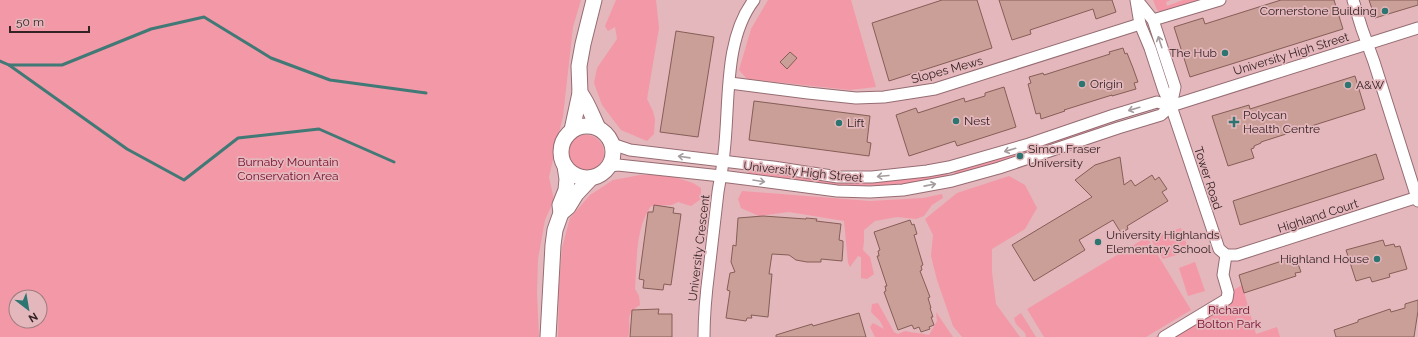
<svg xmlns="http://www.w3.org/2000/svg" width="1418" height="337" viewBox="0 0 1418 337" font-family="Raleway,sans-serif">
  <rect width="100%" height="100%" fill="#e4b7bc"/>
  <!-- green -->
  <g fill="#f398a6" fill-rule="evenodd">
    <path d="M 0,0 L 581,0 L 573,27 L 563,116 L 549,177 L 554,200 L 545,220 L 538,259 L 537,293 L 539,337 L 0,337 ZM 16,297 L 40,297 L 40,321 L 16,321 Z"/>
    <path d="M 616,0 L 656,0 L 659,28 L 647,99 L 653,111 L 655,119 L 654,134 L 647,141 L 621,130 L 602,105 L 594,83 L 597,68 L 617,39 L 615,27 L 608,31 L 605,26 Z"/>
    <path d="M 768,0 L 851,0 L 876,87 L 850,90 L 747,79 L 739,70 L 751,29 Z"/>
    <path d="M 1153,0 L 1171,0 L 1166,2 L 1167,6 L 1183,0 L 1209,0 L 1161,12 L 1157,10 Z"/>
    <path d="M 1152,109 L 1107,124 L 1072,139 L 955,176 L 954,170 Z"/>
    <circle cx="586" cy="153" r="18"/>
    <path d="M 748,169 L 828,179 L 947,172 L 948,178 L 909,184 L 860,186 L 837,185 L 748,174 Z"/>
    <path d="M 640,175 L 668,175 L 693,183 L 701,188 L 701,199 L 691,206 L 678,202 L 672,205 L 651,206 C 635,229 637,262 635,289 L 639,296 L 640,305 C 622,316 633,321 628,337 L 558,337 L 559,286 L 562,248 L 570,218 L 590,195 L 613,180 Z"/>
    <path d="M 1009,176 L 1025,185 L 1037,208 L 1025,229 L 992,249 L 992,272 L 996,304 L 1020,337 L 962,337 L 953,326 L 937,280 L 931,256 L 933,235 L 925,219 L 957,193 Z"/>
    <path d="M 742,191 L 870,201 L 923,198 L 942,194 L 943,198 L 932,205 L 924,216 L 916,219 L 897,217 L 875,221 L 864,230 L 864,241 L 863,250 L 870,257 L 874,274 L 867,279 L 861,278 L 861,257 L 858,256 L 850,267 L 848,263 L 844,221 L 789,212 L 759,216 L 741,208 L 738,199 Z"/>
    <path d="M 1181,228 L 1189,251 L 1163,259 L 1150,238 Z"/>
    <path d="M 1147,237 L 1191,310 L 1146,337 L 1044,337 L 1027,309 Z"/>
    <path d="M 1195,262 L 1205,291 L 1188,296 L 1179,268 Z"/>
    <path d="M 1242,285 L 1256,334 L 1277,327 L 1280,337 L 1155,337 Z"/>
    <path d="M 878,303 L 894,332 L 898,334 L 905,331 C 913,333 921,333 929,335 L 937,321 L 936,312 L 953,337 L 875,337 L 870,327 L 873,323 L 884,329 L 880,321 L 871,312 L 872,304 Z"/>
    <path d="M 1021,313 L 1036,337 L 1026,337 L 1025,333 L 1016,324 L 1014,318 Z"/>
  </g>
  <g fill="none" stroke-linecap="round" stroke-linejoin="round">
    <!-- stream -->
    <g stroke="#417976" stroke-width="3">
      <path d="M 0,61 L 9,65 L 62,65 L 151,29 L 204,17 L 271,58 L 330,80 L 426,93"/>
      <path d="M 9,65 L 127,149 L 184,180 L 238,138 L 319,129 L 394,162"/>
    </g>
  </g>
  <!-- building -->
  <g fill="#ca9f97" stroke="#855e57">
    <path d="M 942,0 L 977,0 L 992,48 L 889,81 L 872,23 Z"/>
    <path d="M 999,0 L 1112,0 L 1116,12 L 1096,19 L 1093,9 L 1030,30 L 1031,34 L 1012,40 Z"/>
    <path d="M 1281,0 L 1334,0 L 1343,29 L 1190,77 L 1174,27 L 1203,18 L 1205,24 Z"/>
    <path d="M 1369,0 L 1418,0 L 1418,5 L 1375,18 Z"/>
    <path d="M 676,31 L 714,37 L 698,137 L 660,132 Z"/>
    <path d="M 1123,48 L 1125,54 L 1127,53 L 1133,68 L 1138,82 L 1134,83 L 1136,89 L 1112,96 L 1112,95 L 1064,110 L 1065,111 L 1041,119 L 1040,113 L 1036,114 L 1028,84 L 1031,83 L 1029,77 L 1043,73 L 1044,75 L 1110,54 L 1109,52 Z"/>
    <path d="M 790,52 L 797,58 L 787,69 L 780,62 Z"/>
    <path d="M 1355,76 L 1365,109 L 1261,142 L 1261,143 L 1254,146 L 1254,148 L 1251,149 L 1254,158 L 1228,166 L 1212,116 L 1249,105 L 1250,109 Z"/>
    <path d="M 1004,87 L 1016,127 L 957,146 L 955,141 L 909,156 L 896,115 L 916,108 L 918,113 L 964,98 L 965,102 L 985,96 L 985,93 Z"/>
    <path d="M 754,101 L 870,116 L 867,142 L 871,143 L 869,156 L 749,140 Z"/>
    <path d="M 1376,154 L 1384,179 L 1240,225 L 1233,201 Z"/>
    <path d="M 1120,157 L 1124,185 L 1131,180 L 1135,186 L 1152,175 L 1155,180 L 1159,177 L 1167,189 L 1162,192 L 1168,201 L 1127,226 L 1128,229 L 1121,233 L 1113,220 L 1079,240 L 1085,250 L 1034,281 L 1012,245 L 1092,197 L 1075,180 L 1095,165 Z"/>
    <path d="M 654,205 L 674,208 L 673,213 L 681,214 L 671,285 L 664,284 L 663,290 L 643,288 L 644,280 L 639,279 L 648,212 L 653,212 Z"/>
    <path d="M 763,216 L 806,219 L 806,218 L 817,219 L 816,221 L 841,224 L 839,240 L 843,241 L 843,246 L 842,261 L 821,259 L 821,262 L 807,262 L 796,260 L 789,255 L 772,254 L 769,274 L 772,274 L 768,317 L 751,315 L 752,318 L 747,318 L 746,321 L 726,318 L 730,291 L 727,290 L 730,273 L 735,272 L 731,262 L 733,245 L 736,246 L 738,218 Z"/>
    <path d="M 910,220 L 912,225 L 914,224 L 917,234 L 914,235 L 923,265 L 921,266 L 922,270 L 920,271 L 930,297 L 928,298 L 931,308 L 930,308 L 933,317 L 931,317 L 934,325 L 929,327 L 930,329 L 921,332 L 919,327 L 914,329 L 912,325 L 898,330 L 884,292 L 886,291 L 885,286 L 887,286 L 877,256 L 879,256 L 878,251 L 880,250 L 874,232 Z"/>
    <path d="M 1383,240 L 1385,246 L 1394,244 L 1395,247 L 1400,246 L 1407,269 L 1389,274 L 1390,277 L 1372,282 L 1370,277 L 1356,281 L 1346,250 Z"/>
    <path d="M 1291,258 L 1292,263 L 1297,261 L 1301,272 L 1295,273 L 1296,276 L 1244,293 L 1239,275 Z"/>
    <path d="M 1418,300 L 1418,311 L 1414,337 L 1336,337 L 1334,330 L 1358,322 L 1358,320 L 1390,309 L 1391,312 L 1405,308 L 1405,304 Z"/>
    <path d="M 659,309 L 658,314 L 672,314 L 672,337 L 630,337 L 632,310 Z"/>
    <path d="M 859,313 L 866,337 L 776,337 L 776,335 L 812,324 L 813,326 Z"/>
  </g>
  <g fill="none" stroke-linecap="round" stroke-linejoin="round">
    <!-- street casing -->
    <g stroke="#956c72" stroke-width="13">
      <g id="street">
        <path d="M 1136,0 L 1140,24 L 1150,48 L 1164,91 L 1171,106 L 1219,249 L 1226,255"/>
        <path d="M 1137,0 L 1153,20 L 1175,87 L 1171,106"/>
        <path d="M 1353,0 L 1362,29 L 1374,62 L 1418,201"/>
        <path d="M 1153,20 L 1220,0"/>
        <path d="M 730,83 L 808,93 L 856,98 L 884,97 L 935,89 L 1140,24"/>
        <path d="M 612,144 L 630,150 L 773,167 L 838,177 L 872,177 L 927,171 L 949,167 L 1029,144 L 1114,115 L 1157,102 L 1171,106"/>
        <path d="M 610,166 L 618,165 L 721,176 L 837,191 L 870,192 L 903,190 L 952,181 L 999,168 L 1118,128 L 1161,115 L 1171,106 L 1193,99 L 1418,28"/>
        <path d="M 1226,255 L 1237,255 L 1418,197"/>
        <path d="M 704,337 C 704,315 706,293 709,270 C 712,244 715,218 718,192 C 720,179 723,166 724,153 C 730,105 723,40 754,0"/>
        <path d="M 1164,337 L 1227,299 L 1228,292 L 1223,275 L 1226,255"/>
      </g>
    </g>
    <!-- secondary casing -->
    <g stroke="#956c72" stroke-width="17">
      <g id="secondary">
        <path d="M 580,93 C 587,101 593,118 598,128"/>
        <circle cx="587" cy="152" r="26"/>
        <path d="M 572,130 L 580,93 L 579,66 L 583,44 L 594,0"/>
        <path d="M 561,213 L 568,207 L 576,194 L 591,178"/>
        <path d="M 548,337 L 553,245 L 555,230 L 561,213 L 560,205 L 566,190 L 567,179 L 565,166"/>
      </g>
    </g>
    <!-- street -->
    <use href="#street" stroke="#fff" stroke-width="11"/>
    <!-- secondary -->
    <use href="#secondary" stroke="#fff" stroke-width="15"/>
  </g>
  <!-- one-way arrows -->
  <defs><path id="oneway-shaft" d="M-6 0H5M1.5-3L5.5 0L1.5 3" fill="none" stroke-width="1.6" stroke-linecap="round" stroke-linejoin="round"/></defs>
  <g stroke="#a49c9d">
    <use href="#oneway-shaft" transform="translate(1160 42) rotate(-108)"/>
    <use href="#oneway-shaft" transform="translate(1134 109) rotate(164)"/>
    <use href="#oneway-shaft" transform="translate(1010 150) rotate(164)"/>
    <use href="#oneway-shaft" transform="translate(684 157) rotate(-172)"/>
    <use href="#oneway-shaft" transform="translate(883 176) rotate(175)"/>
    <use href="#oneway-shaft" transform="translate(759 181) rotate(9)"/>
    <use href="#oneway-shaft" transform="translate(930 185) rotate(-11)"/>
  </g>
  <!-- markers -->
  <g fill="#2c7571" stroke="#e4b7bc" stroke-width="1.5">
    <circle cx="1385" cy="11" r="4"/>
    <circle cx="1225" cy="53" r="4"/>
    <circle cx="1082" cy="84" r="4"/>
    <circle cx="1348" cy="85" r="4"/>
    <circle cx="956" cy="121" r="4"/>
    <path d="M1232 116h4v4h4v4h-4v4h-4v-4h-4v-4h4z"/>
    <circle cx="839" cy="123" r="4"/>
    <circle cx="1020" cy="156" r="4"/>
    <circle cx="1098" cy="242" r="4"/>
    <circle cx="1377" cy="259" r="4"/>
  </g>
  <g text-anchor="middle" stroke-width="3.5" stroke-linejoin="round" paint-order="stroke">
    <!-- poi labels -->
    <g font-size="12" fill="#342325" stroke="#e4b7bc" text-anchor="start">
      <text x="1377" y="15" text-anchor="end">Cornerstone Building</text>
      <text x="1217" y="57" text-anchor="end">The Hub</text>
      <text x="1090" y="88">Origin</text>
      <text x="1356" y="89">A&amp;W</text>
      <text x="1243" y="119">Polycan<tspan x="1243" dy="14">Health Centre</tspan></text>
      <text x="964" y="125">Nest</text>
      <text x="847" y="127">Lift</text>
      <text x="1028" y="153">Simon Fraser<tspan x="1028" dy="14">University</tspan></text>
      <text x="1106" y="239">University Highlands<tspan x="1106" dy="14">Elementary School</tspan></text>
      <text x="1369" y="263" text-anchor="end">Highland House</text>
    </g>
    <!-- street labels -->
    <g font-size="12" fill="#342325" stroke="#e4b7bc">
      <text transform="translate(1291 54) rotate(-17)" y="4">University High Street</text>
      <text transform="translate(947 70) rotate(-15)" y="4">Slopes Mews</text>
      <text transform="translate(803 172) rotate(6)" y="4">University High Street</text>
      <text transform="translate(1208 178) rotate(72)" y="4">Tower Road</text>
      <text transform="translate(1318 216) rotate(-18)" y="4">Highland Court</text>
      <text transform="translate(699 248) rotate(-83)" y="4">University Crescent</text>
    </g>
    <!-- park labels -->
    <g font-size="12" fill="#740c2d" stroke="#e4b7bc">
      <text x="288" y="166">Burnaby Mountain<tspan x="288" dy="14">Conservation Area</tspan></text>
      <text x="1229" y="314">Richard<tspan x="1229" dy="14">Bolton Park</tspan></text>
    </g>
  </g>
  <!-- north arrow -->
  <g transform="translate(28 309) rotate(149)"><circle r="19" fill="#e4b7bc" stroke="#9e7c80"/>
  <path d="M0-3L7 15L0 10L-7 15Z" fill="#2c7571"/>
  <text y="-6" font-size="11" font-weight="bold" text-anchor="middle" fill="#342325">N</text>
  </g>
  <!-- scale -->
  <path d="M10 26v6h79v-6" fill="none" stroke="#342325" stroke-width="2"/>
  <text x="16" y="26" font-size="12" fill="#342325" stroke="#e4b7bc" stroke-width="3" paint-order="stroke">50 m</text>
</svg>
